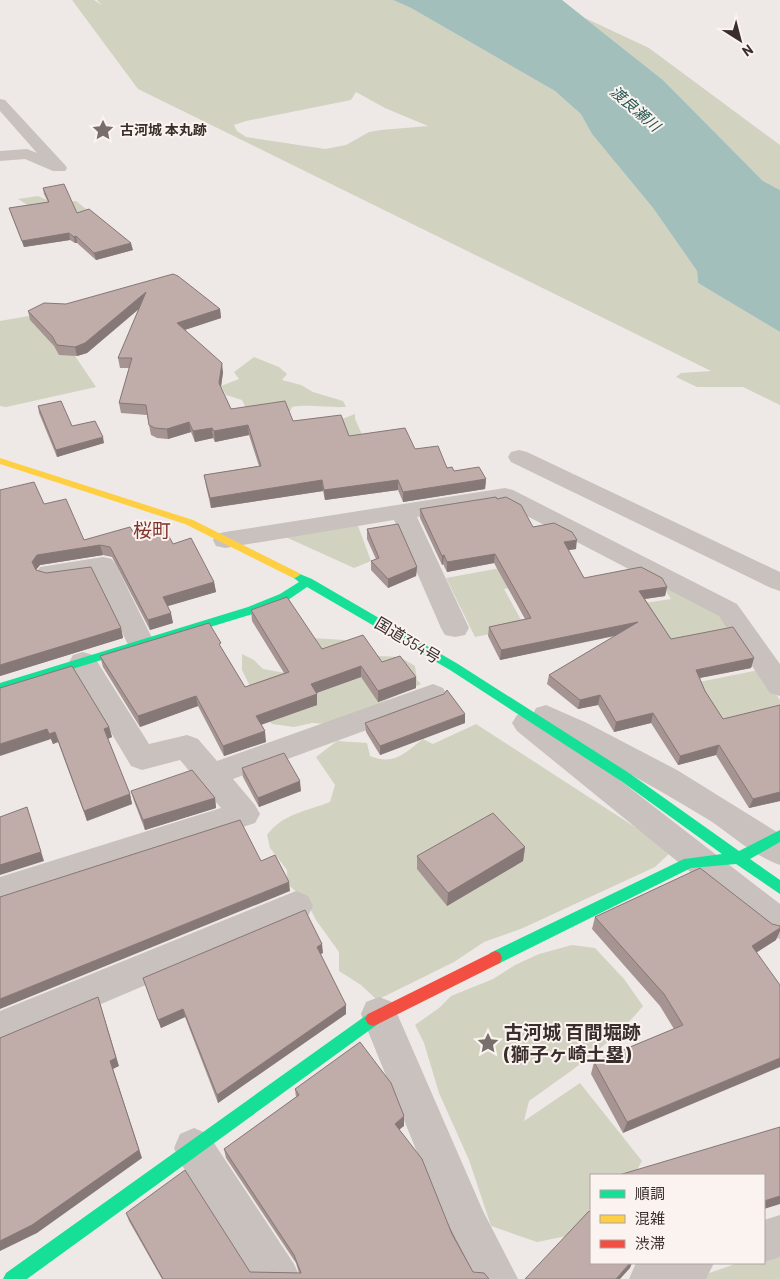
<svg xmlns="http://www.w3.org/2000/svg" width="780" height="1279" viewBox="0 0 780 1279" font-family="Barlow,'Noto Sans JP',sans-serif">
  <rect width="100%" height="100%" fill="#eee9e6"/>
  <!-- green -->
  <g fill="#d2d2c1" fill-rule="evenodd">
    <path d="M 72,0 L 94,0 L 102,5 L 97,0 L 393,0 L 411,8 L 555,91 L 582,114 L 592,134 L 653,208 L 697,271 L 698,283 L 780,332 L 780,405 L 743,387 L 697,387 L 676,377 L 681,373 L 711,371 L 138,89 ZM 356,92 L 385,108 L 428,126 L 381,130 L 369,132 L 346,145 L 325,149 L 246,137 L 237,131 L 234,125 L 246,121 L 351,100 Z"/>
    <path d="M 585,18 L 649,48 L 780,145 L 780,190 L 763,181 L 663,80 Z"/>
    <path d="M 38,196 L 54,203 L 76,201 L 91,213 L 45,229 L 29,206 L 18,199 Z"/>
    <path d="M 46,313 L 96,387 L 6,407 L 0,406 L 0,321 Z"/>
    <path d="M 254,357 L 279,367 L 287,374 L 282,380 L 301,385 L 313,392 L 343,401 L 346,407 C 328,408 311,404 292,407 L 288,416 L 291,428 L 286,431 L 294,437 L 319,431 L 332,423 L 355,414 L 355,419 L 365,441 L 331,455 L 297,445 L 258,450 L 251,419 L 242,400 L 226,395 L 221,386 L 239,379 L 234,372 Z"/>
    <path d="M 357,523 L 371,561 L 354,568 L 279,534 Z"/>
    <path d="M 534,562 L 545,581 L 504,589 L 525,627 L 475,637 L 446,578 Z"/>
    <path d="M 658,579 L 718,612 L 730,632 L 671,645 L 644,603 L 671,599 Z"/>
    <path d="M 312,638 L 344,640 L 379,656 L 400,657 L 415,666 L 417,680 L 421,684 L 363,711 L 327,724 L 312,723 L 294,727 L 272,724 L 264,715 L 242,670 L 242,654 L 254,660 L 263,669 L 291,674 Z"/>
    <path d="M 759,670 L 780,700 L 780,710 L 725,722 L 699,682 Z"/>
    <path d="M 476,724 L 672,851 L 655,867 L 523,928 L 484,942 L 454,962 L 377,1000 L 361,985 L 339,971 L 339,952 L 316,920 L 305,899 L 287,884 L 287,870 L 270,848 L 267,835 C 282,814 307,811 330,802 L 335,785 L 316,757 L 337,741 L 367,743 L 370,756 C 395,766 404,753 423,739 L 433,744 Z"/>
    <path d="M 572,945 L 595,948 L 624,979 L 643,1006 C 611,1045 569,1072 529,1101 L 524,1121 L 580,1083 L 642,1161 L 634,1175 L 591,1175 L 591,1231 L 537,1242 L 491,1226 L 469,1160 L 439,1093 L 424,1043 L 415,1025 L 439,1008 L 451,996 L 493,979 L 515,965 L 539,954 Z"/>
    <path d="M 780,1248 L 780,1279 L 692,1279 L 738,1263 L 764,1263 L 764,1254 Z"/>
  </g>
  <!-- water -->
  <path fill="#a3bfbb" d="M 393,0 L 562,0 L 663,80 L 763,181 L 780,190 L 780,332 L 698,283 L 697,271 L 653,208 L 592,134 L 581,114 L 555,91 L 411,8 Z"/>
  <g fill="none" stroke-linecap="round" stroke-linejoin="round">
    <!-- street -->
    <g fill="#c8c1be" fill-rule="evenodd">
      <path d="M 0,99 L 5,100 L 65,165 L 67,168 L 65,171 L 53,171 L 25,159 L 0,161 L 0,151 L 27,149 L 37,153 L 0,111 Z"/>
      <path d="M 519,450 L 527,452 L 780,572 L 780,591 L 771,588 L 511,462 L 508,457 L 511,452 Z"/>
      <path d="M 505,488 L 513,490 L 737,604 L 780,664 L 780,696 L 770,693 L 719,616 L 502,503 L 417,517 L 469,628 L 465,635 L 455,637 L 445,635 L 441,628 L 394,520 L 225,548 L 216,546 L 213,540 L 216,534 L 225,532 Z"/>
      <path d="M 103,557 L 112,559 L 116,565 L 155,644 L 151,651 L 141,654 L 131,651 L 95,575 L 49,581 L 40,579 L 36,573 L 40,567 Z"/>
      <path d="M 83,652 L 93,655 L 149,744 L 187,735 L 198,739 L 217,761 L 433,684 L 443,688 L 447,695 L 443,702 L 233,779 L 255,805 L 260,814 L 255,823 L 0,905 L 0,877 L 221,808 L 180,760 L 142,770 L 131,766 L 69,662 L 73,655 Z"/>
      <path d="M 546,705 L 587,723 L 677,770 L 780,834 L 780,865 C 754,856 732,835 709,820 C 663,792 616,766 569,741 L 780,904 L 780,939 L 768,935 L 517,731 L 512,723 L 517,715 L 527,712 L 533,714 L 536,708 Z"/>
      <path d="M 296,891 L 308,896 L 313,906 L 308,916 L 0,1047 L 0,1011 Z"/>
      <path d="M 379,997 L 392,1002 L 483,1211 L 518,1279 L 473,1279 L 453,1241 L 361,1014 L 366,1002 Z"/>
      <path d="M 194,1128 L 208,1134 L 294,1264 L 301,1279 L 254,1279 L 180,1162 L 174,1148 L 180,1134 Z"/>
      <path d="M 780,1215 L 780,1257 L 764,1262 L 764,1220 Z"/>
      <path d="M 636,1263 L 714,1263 L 706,1279 L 629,1279 Z"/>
    </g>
    <!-- fast -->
    <g fill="#16e098" fill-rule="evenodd">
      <path d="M 295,572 L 312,579 L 458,664 L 629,773 L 739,851 L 780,830 L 780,842 L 750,859 L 780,880 L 780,894 L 736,864 L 691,868 L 500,963 L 495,965 L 490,963 L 488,958 L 490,953 L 684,859 L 722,854 L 621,781 L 450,670 L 307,587 L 288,600 L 256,613 L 0,691 L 0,683 L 248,607 L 280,594 L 299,582 L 290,575 Z"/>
      <path d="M 373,1012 L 378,1014 L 381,1019 L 378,1024 L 27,1279 L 3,1279 L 6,1273 L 368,1014 Z"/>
    </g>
    <!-- slow -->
    <path fill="#ffcf43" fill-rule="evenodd" d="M 0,458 L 193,520 L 299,573 L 300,575 L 295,578 L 291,577 L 185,524 L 0,464 Z"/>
    <!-- jam -->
    <path fill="#f24e42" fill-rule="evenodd" d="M 495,951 L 500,953 L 502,958 L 500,963 L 378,1024 L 373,1026 L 368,1024 L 365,1019 L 368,1014 Z"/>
  </g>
  <!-- wall -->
  <g fill="#a59491">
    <path d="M 43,188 L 77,213 L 133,250 L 96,260 L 77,243 L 75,243 L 70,240 L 24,247 L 11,214 L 9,208 L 48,202 L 44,194 Z"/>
    <path d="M 66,304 L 220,309 L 221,318 L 185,330 L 223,372 L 221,388 L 231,409 L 293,421 L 349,436 L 415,449 L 454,471 L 486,479 L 485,489 L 403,502 L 398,490 L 325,500 L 323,491 L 211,508 L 206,486 L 204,475 L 259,466 L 249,435 L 215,442 L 213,438 L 195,442 L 191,432 L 168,439 L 157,438 L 151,435 L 147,415 L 121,413 L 119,403 L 129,368 L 120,368 L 118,358 L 139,309 L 87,353 L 77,356 L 59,355 L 54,346 L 30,320 L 28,311 Z"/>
    <path d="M 38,406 L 72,426 L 104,443 L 57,457 L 39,413 Z"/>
    <path d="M 497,499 L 533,527 L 576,549 L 568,550 L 584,578 L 667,587 L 665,596 L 645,599 L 671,639 L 754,658 L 751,668 L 700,678 L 705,691 L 723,719 L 780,705 L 780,801 L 749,808 L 716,755 L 678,765 L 651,723 L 614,732 L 598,705 L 578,709 L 547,684 L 549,675 L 615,636 L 500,660 L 488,636 L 489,627 L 525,619 L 494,563 L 447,572 L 443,564 L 442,565 L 420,518 L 420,509 Z"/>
    <path d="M 44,504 L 84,540 L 135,535 L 173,544 L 214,582 L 216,592 L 167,606 L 173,623 L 150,630 L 112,557 L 103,555 L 40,565 L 36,570 L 121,628 L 123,638 L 0,676 Z"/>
    <path d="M 367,529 L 417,567 L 416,576 L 388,588 L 371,570 L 371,561 L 376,559 L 367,539 Z"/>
    <path d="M 251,610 L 322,649 L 382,662 L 416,677 L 416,688 L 378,702 L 361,677 L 316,693 L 317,705 L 261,725 L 266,742 L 224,756 L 198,706 L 140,727 L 103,667 L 100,656 L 222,649 L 245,687 L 284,673 L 252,621 Z"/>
    <path d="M 0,688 L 109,727 L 112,737 L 108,739 L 130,794 L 132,804 L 87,821 L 58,742 L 53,744 L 51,739 Z"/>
    <path d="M 365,723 L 465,723 L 380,755 L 366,732 Z"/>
    <path d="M 242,768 L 301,791 L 259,807 L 243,777 Z"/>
    <path d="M 131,791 L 215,798 L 216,808 L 145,830 L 134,801 Z"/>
    <path d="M 525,847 L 523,861 L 447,906 L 417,869 L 417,856 Z"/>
    <path d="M 595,917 L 776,940 L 756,953 L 623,1133 L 591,1074 L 594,1062 L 674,1029 L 660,1006 L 592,929 Z"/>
    <path d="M 323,953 L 320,954 L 346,1005 L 346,1014 L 218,1103 L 185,1017 L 161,1028 L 143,978 Z"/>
    <path d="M 295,1089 L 404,1126 L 399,1129 L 473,1272 L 489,1279 L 162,1279 L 129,1221 L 126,1213 L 250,1272 L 299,1273 L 296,1263 L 226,1158 L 224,1149 L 296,1097 Z"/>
  </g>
  <!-- shaded-wall -->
  <g fill="#867876">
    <path d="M 69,233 L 70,240 L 24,247 L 22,241 Z"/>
    <path d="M 76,236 L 77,243 L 75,243 L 74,237 Z"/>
    <path d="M 131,243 L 133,250 L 96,260 L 94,253 Z"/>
    <path d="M 146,292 L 148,301 L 87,353 L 77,356 L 75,347 Z"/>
    <path d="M 220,309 L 221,318 L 178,332 L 177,323 Z"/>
    <path d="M 222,363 L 223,372 L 220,393 L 219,383 Z"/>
    <path d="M 189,422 L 191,432 L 168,439 L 167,429 Z"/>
    <path d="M 248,425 L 249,435 L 215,442 L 214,431 Z"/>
    <path d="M 212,428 L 213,438 L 195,442 L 193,431 Z"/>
    <path d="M 103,437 L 104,443 L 57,457 L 56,450 Z"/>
    <path d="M 486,479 L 485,489 L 403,502 L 403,492 Z"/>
    <path d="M 322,480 L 323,491 L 211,508 L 210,498 Z"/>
    <path d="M 398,480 L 398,490 L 325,500 L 324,490 Z"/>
    <path d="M 577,540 L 576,549 L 563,551 L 564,542 Z"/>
    <path d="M 100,545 L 103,555 L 40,565 L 34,572 L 32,562 L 37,555 Z"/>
    <path d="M 495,554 L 494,563 L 447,572 L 447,562 Z"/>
    <path d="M 444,555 L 443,564 L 442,565 L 442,556 Z"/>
    <path d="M 417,567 L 416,576 L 388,588 L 388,579 Z"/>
    <path d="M 214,582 L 216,592 L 165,607 L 163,597 Z"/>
    <path d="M 667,587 L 665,596 L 637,600 L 639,591 Z"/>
    <path d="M 171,613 L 173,623 L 150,630 L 148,620 Z"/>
    <path d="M 638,622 L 636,631 L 500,660 L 501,650 Z"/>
    <path d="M 121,628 L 123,638 L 0,676 L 0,665 Z"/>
    <path d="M 754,658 L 751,668 L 694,679 L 696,670 Z"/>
    <path d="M 361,666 L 361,677 L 311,695 L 311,684 Z"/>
    <path d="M 416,677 L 416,688 L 378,702 L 378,691 Z"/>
    <path d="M 317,694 L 317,705 L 257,726 L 256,716 Z"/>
    <path d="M 600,695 L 598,705 L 578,709 L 580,700 Z"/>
    <path d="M 196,696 L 198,706 L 140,727 L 138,716 Z"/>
    <path d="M 653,713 L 651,723 L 614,732 L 616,722 Z"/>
    <path d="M 465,714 L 465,723 L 380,755 L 380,746 Z"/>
    <path d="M 109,727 L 112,737 L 106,739 L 104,729 Z"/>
    <path d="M 47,729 L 51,739 L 0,756 L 0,744 Z"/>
    <path d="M 265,731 L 266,742 L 224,756 L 223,746 Z"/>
    <path d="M 55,732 L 58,742 L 53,744 L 49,734 Z"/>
    <path d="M 719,745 L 716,755 L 678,765 L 680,756 Z"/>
    <path d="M 300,781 L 301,791 L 259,807 L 258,798 Z"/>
    <path d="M 780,792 L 780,801 L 749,808 L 753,799 Z"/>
    <path d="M 130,794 L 132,804 L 87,821 L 84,811 Z"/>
    <path d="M 215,798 L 216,808 L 145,830 L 143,820 Z"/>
    <path d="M 27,807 L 44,861 L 0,875 L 0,865 Z"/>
    <path d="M 525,847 L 523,861 L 447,906 L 448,893 Z"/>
    <path d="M 289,882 L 290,891 L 0,1009 L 0,999 Z"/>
    <path d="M 780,928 L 780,931 L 776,940 L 746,959 L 752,946 Z"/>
    <path d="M 322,944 L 323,953 L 317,956 L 317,947 Z"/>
    <path d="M 98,997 L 119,1066 L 113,1069 L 142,1158 L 37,1233 L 0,1251 L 0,1241 L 110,1061 Z"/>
    <path d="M 346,1005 L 346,1014 L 218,1103 L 217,1095 Z"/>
    <path d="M 183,1009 L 185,1017 L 161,1028 L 158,1020 Z"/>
    <path d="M 780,1058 L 780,1067 L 623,1133 L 627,1122 Z"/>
    <path d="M 404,1116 L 404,1126 L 395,1133 L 395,1124 Z"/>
    <path d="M 780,1196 L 780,1204 L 764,1209 L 764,1201 Z"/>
    <path d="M 630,1263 L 632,1263 L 630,1268 L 620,1279 L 616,1279 Z"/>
  </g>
  <!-- building -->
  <g fill="#c0aca9" stroke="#867876">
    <path d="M 64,184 L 77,213 L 89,209 L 131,243 L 94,253 L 76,236 L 74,237 L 69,233 L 22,241 L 9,208 L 49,202 L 43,188 Z"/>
    <path d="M 173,274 L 178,276 L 220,309 L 177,323 L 222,363 L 219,383 L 231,409 L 285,401 L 293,421 L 341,415 L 349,436 L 405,428 L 415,449 L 438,446 L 447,468 L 452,467 L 454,471 L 479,467 L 486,479 L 403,492 L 398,480 L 324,490 L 322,480 L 210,498 L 204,475 L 261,466 L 248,425 L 214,431 L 212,428 L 193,431 L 189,422 L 167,429 L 155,428 L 149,425 L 146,405 L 119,403 L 132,358 L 118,358 L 146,292 L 85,343 L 75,347 L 57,345 L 52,336 L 28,311 L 44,303 L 66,304 Z"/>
    <path d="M 61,401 L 72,426 L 95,421 L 103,437 L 56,450 L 38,406 Z"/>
    <path d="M 34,482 L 44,504 L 66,499 L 84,540 L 130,527 L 135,535 L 164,527 L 173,544 L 191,538 L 214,582 L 163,597 L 171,613 L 148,620 L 110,547 L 100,545 L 37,555 L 32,562 L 36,570 L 46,573 L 91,567 L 121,628 L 0,665 L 0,490 Z"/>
    <path d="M 496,497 L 497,499 L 506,497 L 521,505 L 533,527 L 554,523 L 572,532 L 577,540 L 564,542 L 584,578 L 641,567 L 662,578 L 667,587 L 639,591 L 671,639 L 733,627 L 754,658 L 696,670 L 705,691 L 723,719 L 780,705 L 780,792 L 753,799 L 719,745 L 680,756 L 653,713 L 616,722 L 600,695 L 580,700 L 549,675 L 638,622 L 501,650 L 489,627 L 531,618 L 495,554 L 447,562 L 444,555 L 442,556 L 420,509 Z"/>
    <path d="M 398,524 L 417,567 L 388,579 L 371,561 L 379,558 L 367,529 Z"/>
    <path d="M 287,597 L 322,649 L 363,635 L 382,662 L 400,656 L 416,677 L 378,691 L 361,666 L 311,684 L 317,694 L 256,716 L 265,731 L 223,746 L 196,696 L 138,716 L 100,656 L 209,623 L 221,643 L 219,644 L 245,687 L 289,672 L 251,610 Z"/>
    <path d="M 72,666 L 109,727 L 104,729 L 130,794 L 84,811 L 55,732 L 49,734 L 47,729 L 0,744 L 0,688 Z"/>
    <path d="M 447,690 L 465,714 L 380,746 L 365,723 L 444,694 Z"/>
    <path d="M 284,753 L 300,781 L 258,798 L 242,768 Z"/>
    <path d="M 192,770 L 215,798 L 143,820 L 131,791 Z"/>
    <path d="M 27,807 L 41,852 L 0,865 L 0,817 Z"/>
    <path d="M 493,813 L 525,847 L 448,893 L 417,856 Z"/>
    <path d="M 240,820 L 261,861 L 275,855 L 289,882 L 0,999 L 0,897 Z"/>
    <path d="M 700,868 L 772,924 L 780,926 L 780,928 L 752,946 L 780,985 L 780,1058 L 627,1122 L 594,1062 L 683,1025 L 664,994 L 595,917 Z"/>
    <path d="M 305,910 L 322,944 L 317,947 L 346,1005 L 217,1095 L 183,1009 L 158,1020 L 143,978 Z"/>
    <path d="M 98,997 L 116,1058 L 110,1061 L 139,1150 L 32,1225 L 0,1241 L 0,1038 Z"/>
    <path d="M 360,1042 L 391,1083 L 404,1116 L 395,1124 L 422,1159 L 452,1234 L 473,1272 L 484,1273 L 489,1279 L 163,1279 L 126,1213 L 185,1170 L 250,1272 L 301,1273 L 294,1255 L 224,1149 L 299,1095 L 295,1089 Z"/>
    <path d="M 780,1127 L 780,1196 L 764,1201 L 764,1175 L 619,1175 Z"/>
    <path d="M 589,1211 L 591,1213 L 591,1263 L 630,1263 L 616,1279 L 525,1279 Z"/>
  </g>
  <!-- icons -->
  <defs>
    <g id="sight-bare" transform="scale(1.725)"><path d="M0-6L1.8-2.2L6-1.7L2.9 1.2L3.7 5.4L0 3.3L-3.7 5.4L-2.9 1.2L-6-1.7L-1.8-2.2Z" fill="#786f6d" stroke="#faf3ef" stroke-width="2.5" paint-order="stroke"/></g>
  </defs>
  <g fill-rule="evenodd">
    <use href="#sight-bare" x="103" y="130"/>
    <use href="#sight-bare" x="488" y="1043"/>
  </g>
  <g text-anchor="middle" stroke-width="4" stroke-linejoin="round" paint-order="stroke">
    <!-- far-poi labels -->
    <g font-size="14" font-weight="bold" fill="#392e2c" stroke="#faf3ef" text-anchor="start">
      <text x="120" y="135">古河城 本丸跡</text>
    </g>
    <!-- far-water labels -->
    <g font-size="15" font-style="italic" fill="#255753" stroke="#faf3ef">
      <text transform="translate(635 109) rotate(41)" y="5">渡良瀬川</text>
    </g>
    <!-- street labels -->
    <g font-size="16" fill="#392e2c" stroke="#faf3ef">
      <text transform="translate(408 640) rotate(31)" y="6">国道354号</text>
    </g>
    <!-- quarter labels -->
    <g font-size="19" fill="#81342c" stroke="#faf3ef">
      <text x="152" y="537">桜町</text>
    </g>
    <!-- near-poi labels -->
    <g font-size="19" font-weight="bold" fill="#392e2c" stroke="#faf3ef" text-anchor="start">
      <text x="504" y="1039">古河城 百間堀跡<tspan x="504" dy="22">(獅子ヶ崎土塁)</tspan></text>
    </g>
  </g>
  <!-- legend -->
  <rect x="590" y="1174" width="175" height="90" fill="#faf3ef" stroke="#ada4a1"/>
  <rect x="600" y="1190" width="25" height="8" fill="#16e098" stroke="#ada4a1"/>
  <text x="635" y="1199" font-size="15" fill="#392e2c">順調</text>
  <rect x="600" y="1215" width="25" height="8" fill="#ffcf43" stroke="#ada4a1"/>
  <text x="635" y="1224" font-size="15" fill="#392e2c">混雑</text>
  <rect x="600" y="1240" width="25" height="8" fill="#f24e42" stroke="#ada4a1"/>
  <text x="635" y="1249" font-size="15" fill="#392e2c">渋滞</text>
  <!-- north arrow -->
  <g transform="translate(740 40) rotate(144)" stroke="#faf3ef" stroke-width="4" paint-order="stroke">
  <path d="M0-4L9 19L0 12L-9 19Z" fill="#392e2c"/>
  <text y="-8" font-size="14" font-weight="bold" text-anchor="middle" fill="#392e2c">N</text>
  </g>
</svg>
